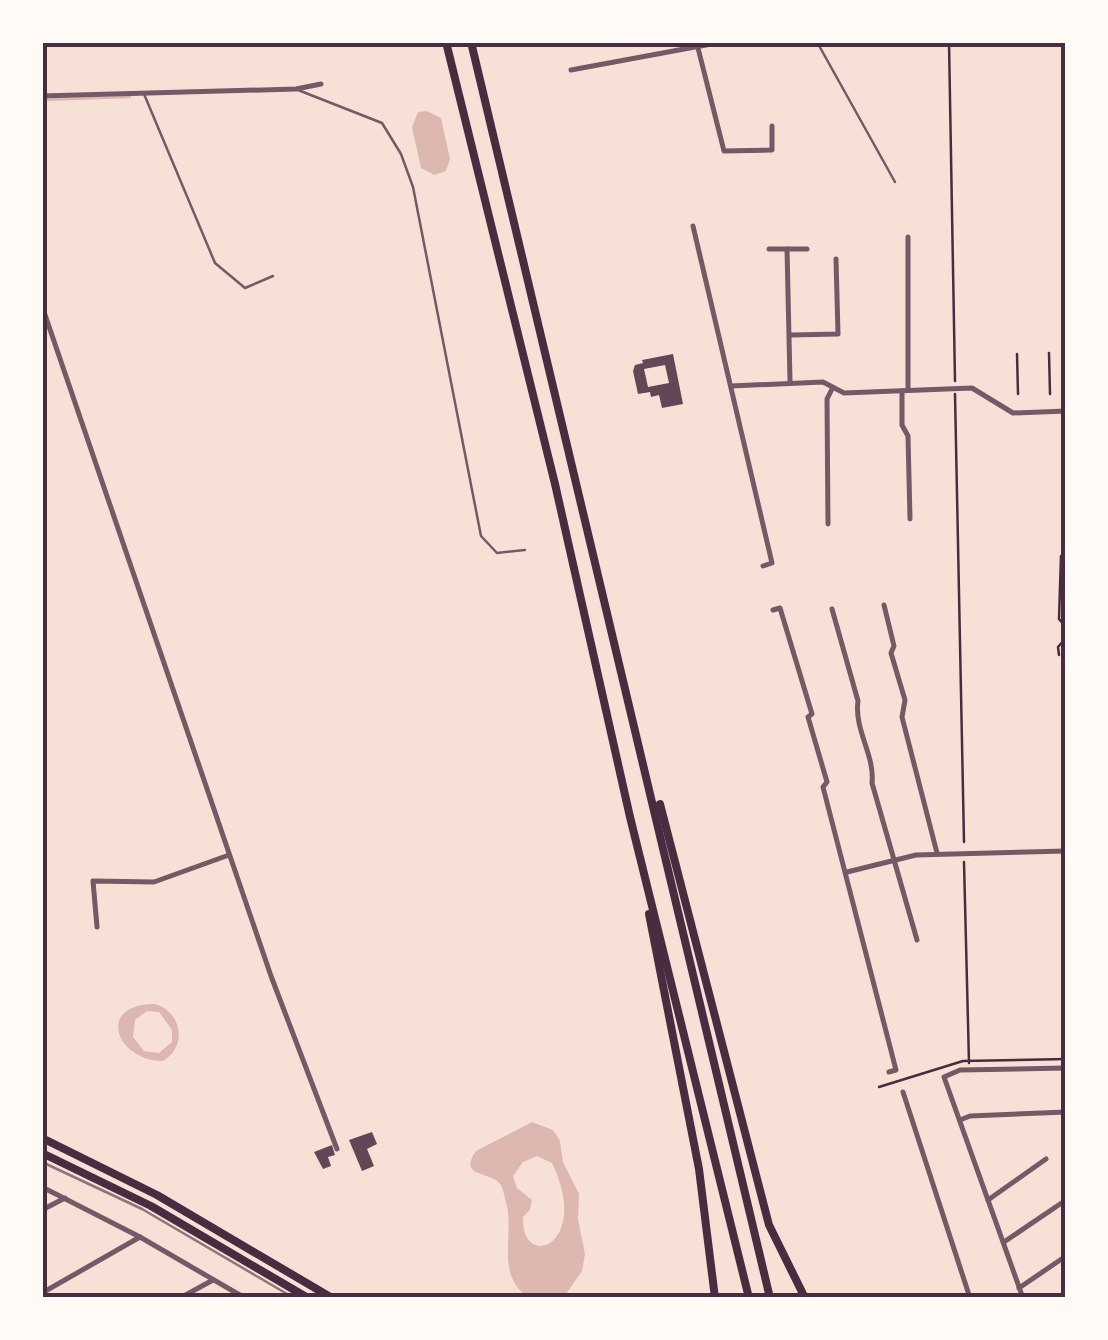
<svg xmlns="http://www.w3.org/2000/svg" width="1108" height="1340" viewBox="0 0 1108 1340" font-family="'DM Sans',sans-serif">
  <rect width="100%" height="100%" fill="#f7e1d7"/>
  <!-- water -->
  <g fill="#dcb8b0" fill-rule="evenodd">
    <path d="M 427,111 L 441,118 L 450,159 L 446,171 L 434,175 L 421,168 L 412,127 L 418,112 Z"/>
    <path d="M 155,1004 C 182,1012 188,1046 163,1061 C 116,1061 95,1004 155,1004 ZM 147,1011 L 159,1012 L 172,1030 L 172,1042 L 159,1053 L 144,1051 L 133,1037 L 135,1020 Z"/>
    <path d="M 532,1122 L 553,1130 L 560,1141 L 563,1162 L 579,1194 L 578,1219 L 585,1254 L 582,1271 L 564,1297 L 527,1297 C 495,1272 515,1236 506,1202 C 504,1195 503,1185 497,1181 C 485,1172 459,1175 476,1151 ZM 537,1156 L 552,1163 C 592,1246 521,1272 523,1217 L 530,1210 L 532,1200 L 517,1188 L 513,1176 L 523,1162 Z"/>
  </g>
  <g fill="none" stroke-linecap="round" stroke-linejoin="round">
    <!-- stream -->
    <path stroke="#dcb8b0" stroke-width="2.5" d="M 42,100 L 130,97"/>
  </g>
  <!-- building -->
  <g fill="#644757" fill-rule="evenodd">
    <path d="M 673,354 L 683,404 L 662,408 L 659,395 L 651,397 L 650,392 L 638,394 L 633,371 L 635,365 L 643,363 L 642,360 ZM 665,365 L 669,383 L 648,387 L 644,369 Z"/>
    <path d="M 372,1132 L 377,1144 L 367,1149 L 374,1166 L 362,1171 L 349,1140 Z"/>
    <path d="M 332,1145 L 335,1155 L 328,1157 L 331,1166 L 323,1169 L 314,1152 Z"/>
  </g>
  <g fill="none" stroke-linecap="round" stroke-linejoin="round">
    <!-- path -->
    <g stroke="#4a2c40" stroke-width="2.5">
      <path d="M 949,42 L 955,381"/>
      <path d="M 1049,353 L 1050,394"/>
      <path d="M 1017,354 L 1018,394"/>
      <path d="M 955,394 L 964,842"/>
      <path d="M 1059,655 L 1058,647 L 1064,640 L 1064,625 L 1059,619 L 1061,556"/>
      <path d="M 964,862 L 969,1063"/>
      <path d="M 879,1087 L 963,1061 L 1066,1059"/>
    </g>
    <!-- service -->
    <g stroke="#755966" stroke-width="2.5">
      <path d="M 817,42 L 895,182"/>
      <path d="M 298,90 L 382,123 L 401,154 L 413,187 L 481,536 L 497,553 L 525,550"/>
      <path d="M 144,94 L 215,263 L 245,288 L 273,276"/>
    </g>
    <!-- minor -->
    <g stroke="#755966" stroke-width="5">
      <path d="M 698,48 L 724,151 L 772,150 L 772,126"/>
      <path d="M 571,70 L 722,42"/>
      <path d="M 42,96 L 296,89 L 321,84"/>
      <path d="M 693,226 L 772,563 L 763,566"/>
      <path d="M 908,237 L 908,390"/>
      <path d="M 769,249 L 807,249"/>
      <path d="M 787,249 L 790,381"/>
      <path d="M 42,306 L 271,976 L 337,1149"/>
      <path d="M 791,335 L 838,334 L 836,259"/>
      <path d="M 731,386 L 823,382 L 844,393 L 972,388 L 1013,413 L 1066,411"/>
      <path d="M 902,391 L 902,425 L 908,436 L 910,519"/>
      <path d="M 828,524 L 827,399 L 832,389"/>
      <path d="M 884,605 L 894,646 L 891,653 L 905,700 L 902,717 L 937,853"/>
      <path d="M 832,609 L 858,701 C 854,730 875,755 872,783 L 917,940"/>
      <path d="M 773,610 L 780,608 L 812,714 L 808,717 L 827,782 L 823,787 L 896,1070 L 889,1072"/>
      <path d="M 847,872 L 916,855 L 1066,851"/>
      <path d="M 97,927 L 93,881 L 154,882 L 229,855"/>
      <path d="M 903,1092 L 970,1298"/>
      <path d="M 960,1120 L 970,1116 L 1066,1112"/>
      <path d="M 42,1187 L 140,1237 L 245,1298"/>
      <path d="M 988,1200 L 1046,1159"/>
      <path d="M 42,1210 L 65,1198"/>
      <path d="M 1004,1242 L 1066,1200"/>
      <path d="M 1019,1288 L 1066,1256"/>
      <path d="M 42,1293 L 140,1237"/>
      <path d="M 180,1298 L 213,1280"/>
      <path d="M 1023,1298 L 944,1077 L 960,1070 L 1066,1068"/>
    </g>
    <!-- primary -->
    <g stroke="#4a2c40" stroke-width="8">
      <path d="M 42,1138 L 157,1195 L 332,1298"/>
      <path d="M 42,1153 L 151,1206 L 308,1298"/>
    </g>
    <!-- motorway -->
    <g stroke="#4a2c40" stroke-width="8">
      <path d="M 446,42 L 555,484 L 630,817 L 749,1298"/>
      <path d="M 471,42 L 770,1298"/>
      <path d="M 660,804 L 769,1225 L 805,1298"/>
      <path d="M 649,914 L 699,1169 L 715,1298"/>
    </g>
    <!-- tram -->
    <path stroke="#8f747c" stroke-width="2.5" d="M 42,1162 L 142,1209 L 294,1298"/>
  </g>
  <!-- border -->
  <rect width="1108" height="1340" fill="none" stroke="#fffaf5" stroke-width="90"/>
  <rect x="45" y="45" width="1018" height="1250" fill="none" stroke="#4a2c40" stroke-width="4"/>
</svg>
